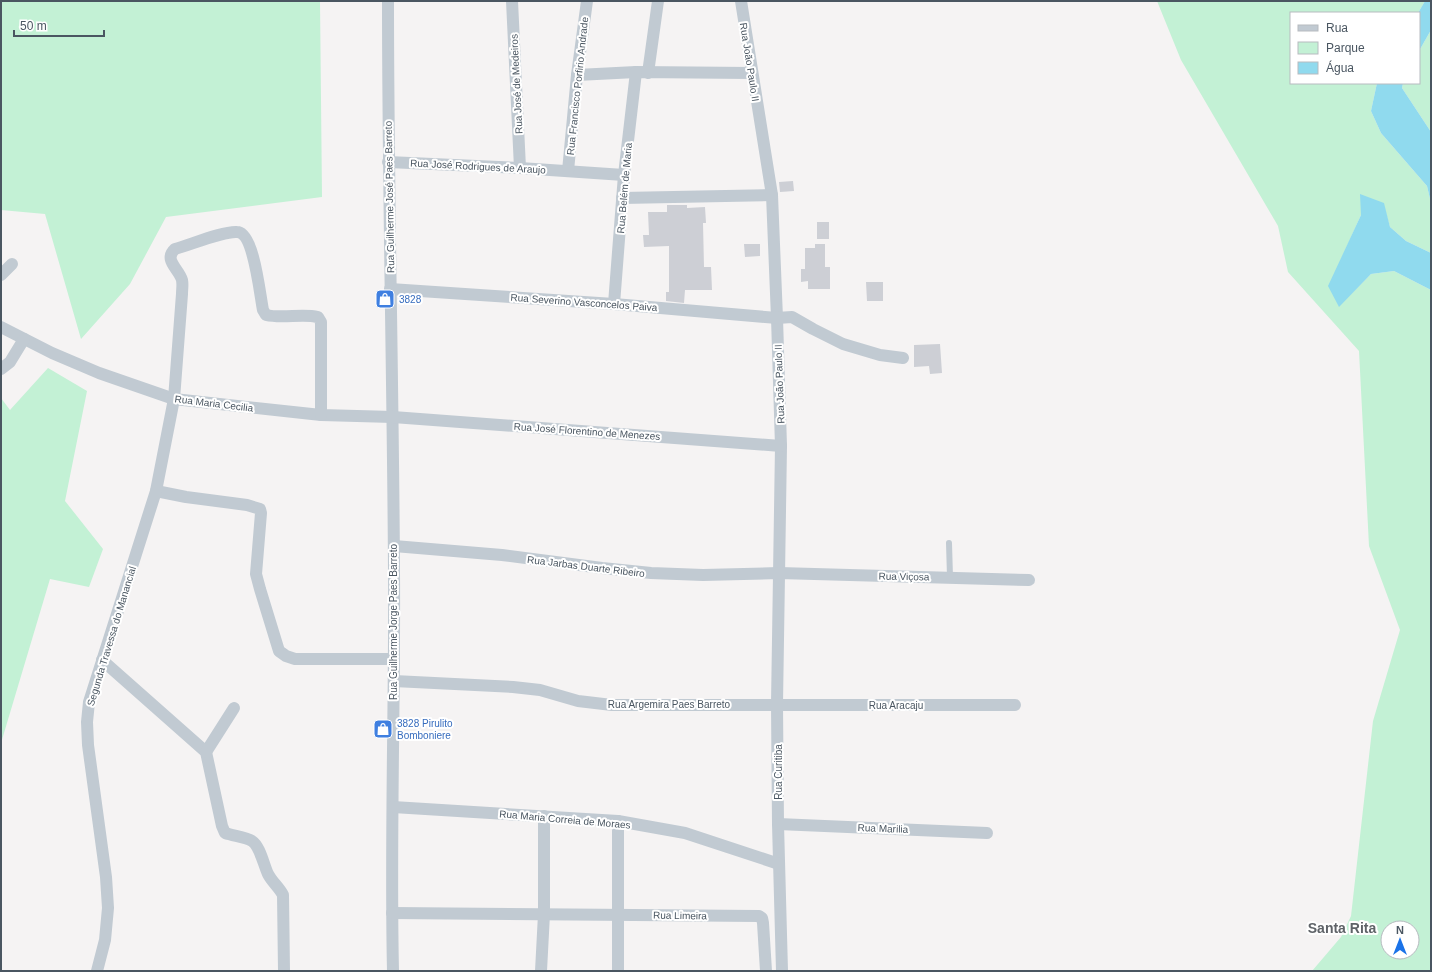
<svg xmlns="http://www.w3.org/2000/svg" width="1432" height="972" viewBox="0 0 1432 972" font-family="Arial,sans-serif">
  <rect width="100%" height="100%" fill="#f5f3f3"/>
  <!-- green -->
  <g fill="#c3f1d5" fill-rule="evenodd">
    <path d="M 1,1 L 320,1 L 322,197 L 166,217 L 130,284 L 81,339 L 45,214 L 1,210 Z"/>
    <path d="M 1157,1 L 1425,1 L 1418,13 L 1291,13 L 1291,83 L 1377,83 L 1371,111 L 1381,133 L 1427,186 L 1431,203 L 1431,253 L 1406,241 L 1390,227 L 1383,203 L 1361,215 L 1329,286 L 1339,306 L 1371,274 L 1394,271 L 1431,290 L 1431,971 L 1312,971 L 1341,937 L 1351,916 L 1373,721 L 1400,630 L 1369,546 L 1359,351 L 1288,272 L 1278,226 L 1181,60 ZM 1388,928 L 1412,928 L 1412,952 L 1388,952 Z"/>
    <path d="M 1431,30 L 1431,132 L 1402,88 L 1403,83 L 1419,83 L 1419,51 Z"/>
    <path d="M 48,368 L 87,391 L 65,501 L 103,549 L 89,587 L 50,579 L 1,743 L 1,398 L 10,410 Z"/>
  </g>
  <!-- water -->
  <g fill="#90daee">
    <path d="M 1425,1 L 1431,1 L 1431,30 L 1419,51 L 1418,13 Z"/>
    <path d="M 1377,83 L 1403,83 L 1402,88 L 1431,132 L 1431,203 L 1427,186 L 1381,133 L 1371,111 Z"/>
    <path d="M 1360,194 L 1384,203 L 1390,227 L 1406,241 L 1431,253 L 1431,290 L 1394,271 L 1371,274 L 1339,307 L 1328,286 L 1361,215 Z"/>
  </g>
  <!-- building -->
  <g fill="#cdcfd5">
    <path d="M 793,181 L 794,191 L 780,192 L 779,182 Z"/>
    <path d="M 667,205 L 687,205 L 687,208 L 705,207 L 706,223 L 703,223 L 704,267 L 711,267 L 712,290 L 685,290 L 684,303 L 666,301 L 666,292 L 669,292 L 669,246 L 644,247 L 643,235 L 649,235 L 648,212 L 667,212 Z"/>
    <rect x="817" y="222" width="12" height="17"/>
    <path d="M 744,244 L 760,244 L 760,256 L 745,257 Z"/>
    <path d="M 815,244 L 825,244 L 825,267 L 830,267 L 830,289 L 808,289 L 808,281 L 801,282 L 801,269 L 805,269 L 805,248 L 815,248 Z"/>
    <path d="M 866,282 L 883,282 L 883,301 L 867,301 Z"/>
    <path d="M 940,344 L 942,373 L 930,374 L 929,366 L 914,367 L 914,345 Z"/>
  </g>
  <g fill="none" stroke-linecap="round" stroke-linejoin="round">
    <!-- service -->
    <path stroke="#c1cad2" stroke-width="6" d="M 949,543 L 950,577"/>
    <!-- minor -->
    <g stroke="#c1cad2" stroke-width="12">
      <path d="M 388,1 C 388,191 393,381 394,571 C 395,705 390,838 393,971"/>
      <path d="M 512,1 L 520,168"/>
      <path d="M 741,1 L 772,195 L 777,318 L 781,446 L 777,704 L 778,824 L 782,971"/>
      <path d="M 648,73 L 658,1"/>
      <path d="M 577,75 L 636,72 L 751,73"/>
      <path d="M 388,162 L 520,168 L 624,175"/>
      <path d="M 568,171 L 577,75 L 587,1"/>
      <path d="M 622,198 L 772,195"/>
      <path d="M 1,275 L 12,264"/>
      <path d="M 390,289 L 614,304 L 777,318 L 792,317 L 813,329 L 843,344 L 880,355 L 903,358"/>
      <path d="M 614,304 L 624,175 L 636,72"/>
      <path d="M 1,327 L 52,353 L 99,373 L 174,399 L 321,415 L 393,417 L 781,446"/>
      <path d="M 1,369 L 10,362 L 24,339"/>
      <path d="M 156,491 L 186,497 L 247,505 L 260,509 L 261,513 L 256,574 L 260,589 L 279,651 L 286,656 L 295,659 L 393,659"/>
      <path d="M 394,546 L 502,555 L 602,568 L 651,573 L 703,575 L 779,573 L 1029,580"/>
      <path d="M 102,660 L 206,752 L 222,826 L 225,833 C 234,836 246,837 252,841 C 260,846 264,866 268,874 C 272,882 279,887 283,895 L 284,971"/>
      <path d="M 394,681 L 513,687 L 540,690 L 578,701 L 612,705 L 1015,705"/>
      <path d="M 206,752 L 234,708"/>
      <path d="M 393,807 L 618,821 L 685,833 L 779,864"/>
      <path d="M 778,824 L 987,833"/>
      <path d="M 392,913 L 759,916 L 762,918 L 763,923 L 766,971"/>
      <path d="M 97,971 L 105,940 L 108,908 L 106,877 L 88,745 L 87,722 L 89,702 L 156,491 L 174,399 L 182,294 C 182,289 183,285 182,280 C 179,269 163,260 175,249 C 190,245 223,231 237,232 C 254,232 260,296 263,310 L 266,315 C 284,319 301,313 318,317 L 321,322 L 321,415"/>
      <path d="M 541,971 L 544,914 L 544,816"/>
      <path d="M 618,971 L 618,821"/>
    </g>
  </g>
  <!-- icons -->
  <defs>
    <g id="shop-square" transform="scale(1)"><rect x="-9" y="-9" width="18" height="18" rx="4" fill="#3f7fe0" stroke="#fff"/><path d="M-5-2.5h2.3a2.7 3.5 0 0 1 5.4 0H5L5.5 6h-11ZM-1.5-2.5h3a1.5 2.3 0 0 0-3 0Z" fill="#fff"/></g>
  </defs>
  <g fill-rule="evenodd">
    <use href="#shop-square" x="385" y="299"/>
    <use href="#shop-square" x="383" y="729"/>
  </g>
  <g text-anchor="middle" stroke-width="4" stroke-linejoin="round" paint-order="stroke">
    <!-- street labels -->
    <g font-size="10" fill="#4a5661" stroke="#fff">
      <text transform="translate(750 62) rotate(81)" y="4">Rua João Paulo II</text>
      <text transform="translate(516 84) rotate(-93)" y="4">Rua José de Medeiros</text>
      <text transform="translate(577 86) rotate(-84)" y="4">Rua Francisco Porfirio Andrade</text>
      <text transform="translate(478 166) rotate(3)" y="4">Rua José Rodrigues de Araujo</text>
      <text transform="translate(624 188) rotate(-85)" y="4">Rua Belém de Maria</text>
      <text transform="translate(389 197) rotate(-91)" y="4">Rua Guilherme José Paes Barreto</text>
      <text transform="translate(584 302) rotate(4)" y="4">Rua Severino Vasconcelos Paiva</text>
      <text transform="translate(779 384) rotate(-92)" y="4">Rua João Paulo II</text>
      <text transform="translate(214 403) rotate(7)" y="4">Rua Maria Cecilia</text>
      <text transform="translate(587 431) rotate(4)" y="4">Rua José Florentino de Menezes</text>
      <text transform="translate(586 566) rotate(7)" y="4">Rua Jarbas Duarte Ribeiro</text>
      <text transform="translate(904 576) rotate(1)" y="4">Rua Viçosa</text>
      <text transform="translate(393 622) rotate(-90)" y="4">Rua Guilherme Jorge Paes Barreto</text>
      <text transform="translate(111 636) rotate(-73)" y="4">Segunda Travessa do Manancial</text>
      <text x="669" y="708">Rua Argemira Paes Barreto</text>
      <text x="896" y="709">Rua Aracaju</text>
      <text transform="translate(778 772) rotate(-90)" y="4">Rua Curitiba</text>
      <text transform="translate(565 819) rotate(5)" y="4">Rua Maria Correia de Moraes</text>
      <text transform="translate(883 828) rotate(2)" y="4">Rua Marilia</text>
      <text transform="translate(680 915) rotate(1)" y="4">Rua Limeira</text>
    </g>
    <!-- shop labels -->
    <g font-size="10" fill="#366cbe" stroke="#fff" text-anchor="start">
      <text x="399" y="303">3828</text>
      <text x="397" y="727">3828 Pirulito<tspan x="397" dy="12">Bomboniere</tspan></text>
    </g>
    <!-- district labels -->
    <g font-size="14" font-weight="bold" fill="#5f6368" stroke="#fff">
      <text x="1342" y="933">Santa Rita</text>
    </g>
  </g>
  <!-- border -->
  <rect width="1432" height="972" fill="none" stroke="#4a5661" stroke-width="4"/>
  <!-- legend -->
  <rect x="1290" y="12" width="130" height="72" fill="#ffffff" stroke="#b7bbc0"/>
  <rect x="1298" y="25" width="20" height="6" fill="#c1cad2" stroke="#b7bbc0"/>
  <text x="1326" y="32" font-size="12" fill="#4a5661">Rua</text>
  <rect x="1298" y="42" width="20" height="12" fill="#c3f1d5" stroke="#b7bbc0"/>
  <text x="1326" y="52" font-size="12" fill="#4a5661">Parque</text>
  <rect x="1298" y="62" width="20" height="12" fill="#90daee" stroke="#b7bbc0"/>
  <text x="1326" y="72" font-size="12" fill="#4a5661">Água</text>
  <!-- north arrow -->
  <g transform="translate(1400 940)"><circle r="19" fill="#ffffff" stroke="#b7bbc0"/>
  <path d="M0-3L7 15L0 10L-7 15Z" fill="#1a73e8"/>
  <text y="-6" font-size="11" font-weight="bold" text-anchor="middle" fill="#4a5661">N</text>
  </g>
  <!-- scale -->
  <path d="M14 30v6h90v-6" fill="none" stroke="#4a5661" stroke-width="2"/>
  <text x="20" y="30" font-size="12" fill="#4a5661" stroke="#ffffff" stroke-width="3" paint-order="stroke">50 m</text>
</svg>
